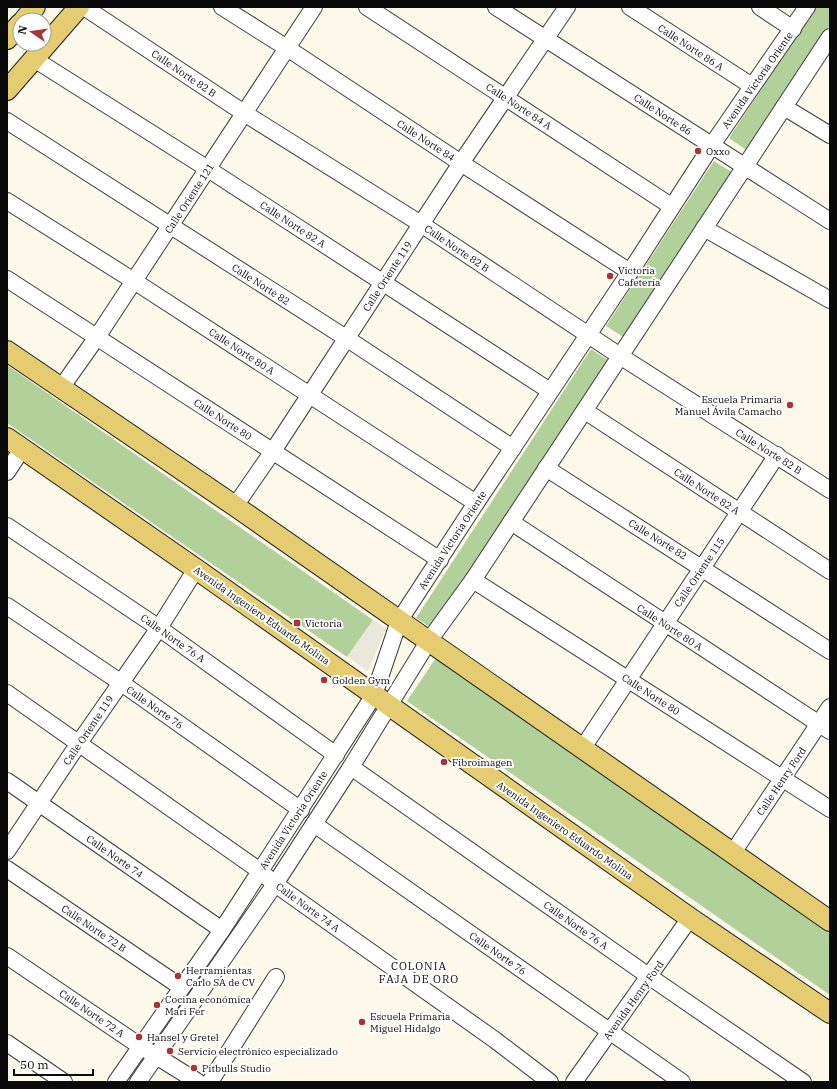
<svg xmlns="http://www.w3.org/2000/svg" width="837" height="1089" viewBox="0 0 837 1089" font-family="'IBM Plex Serif',serif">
  <rect width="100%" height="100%" fill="#fcf9ea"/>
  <!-- forest -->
  <g fill="#b1d09a">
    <path d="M 816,7 L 830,7 L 830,26 L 748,151 L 729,138 Z"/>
    <path d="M 714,161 L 733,173 L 625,338 L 606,326 Z"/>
    <path d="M 591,349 L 609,361 L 435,630 L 416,618 Z"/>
    <path d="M 7,365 L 373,620 L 347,657 L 7,423 Z"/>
    <path d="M 436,658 L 830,932 L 830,995 L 407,701 Z"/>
  </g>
  <!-- plaza -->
  <path fill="#eae7db" d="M 373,620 L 386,628 L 368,671 L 347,657 Z"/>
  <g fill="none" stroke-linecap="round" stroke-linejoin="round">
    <!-- minor casing -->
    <g stroke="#3d3d3d" stroke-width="18">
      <g id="minor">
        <path d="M 84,7 L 244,113 L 421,224 L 620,356 L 830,490"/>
        <path d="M 222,7 L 287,48 L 461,163 L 630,272"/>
        <path d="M 367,7 L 671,206"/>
        <path d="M 496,7 L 830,221"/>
        <path d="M 630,7 L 752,86"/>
        <path d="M 760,7 L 793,29"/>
        <path d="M 34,59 L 208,169 L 550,391"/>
        <path d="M 784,107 L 830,135"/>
        <path d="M 7,121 L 346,338 L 513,448"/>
        <path d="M 7,201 L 134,281 L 476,503"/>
        <path d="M 704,228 L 830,300"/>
        <path d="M 7,279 L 440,560"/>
        <path d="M 61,388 L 97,337 L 314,7"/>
        <path d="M 585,411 L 830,571"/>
        <path d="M 546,468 L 830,651"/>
        <path d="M 7,472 L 22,449"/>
        <path d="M 235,506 L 273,451 L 461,163 L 567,7"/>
        <path d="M 511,522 L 830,731"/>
        <path d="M 7,526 L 159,628 L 336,755"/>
        <path d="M 473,580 L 830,809"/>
        <path d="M 7,606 L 120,682 L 301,810"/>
        <path d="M 7,693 L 260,871 L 275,884 L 495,1040 L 550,1082"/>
        <path d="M 582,749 L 777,455"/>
        <path d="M 351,767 L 650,977 L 803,1082"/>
        <path d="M 7,781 L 222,930"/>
        <path d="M 314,824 L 682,1082"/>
        <path d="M 7,851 L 79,743 L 159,628 L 196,569"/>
        <path d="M 732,854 L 830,707"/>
        <path d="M 7,869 L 181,987"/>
        <path d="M 7,956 L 140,1046 L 198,1082"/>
        <path d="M 7,1043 L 64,1082"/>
        <path d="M 116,1082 L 222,930 L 374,695 L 399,621 L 476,503 L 630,272 L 712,145 L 807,7"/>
        <path d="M 138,1082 L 275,884 L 351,767 L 428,642 L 473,580 L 830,37"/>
        <path d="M 210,1082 L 276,977"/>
        <path d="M 574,1082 L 690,918"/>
      </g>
    </g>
    <!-- major casing -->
    <g stroke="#1b1b1b" stroke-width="22">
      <g id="major">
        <path d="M 24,20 L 35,7"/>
        <path d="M 7,39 L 20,24"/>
        <path d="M 7,90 L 79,7"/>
        <path d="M 7,351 L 235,506 L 830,921"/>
        <path d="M 7,438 L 196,569 L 690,918 L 830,1013"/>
      </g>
    </g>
    <!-- minor -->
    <use href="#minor" stroke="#fff" stroke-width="16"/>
    <!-- major -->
    <use href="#major" stroke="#e6cc70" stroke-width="20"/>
  </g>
  <!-- markers -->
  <g fill="#a73538" stroke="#fff" stroke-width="1.5">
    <circle cx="698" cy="151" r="4"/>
    <circle cx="610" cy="276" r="4"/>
    <circle cx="790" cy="405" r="4"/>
    <rect x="293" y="619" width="8" height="8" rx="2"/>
    <circle cx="324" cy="680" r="4"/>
    <circle cx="444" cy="762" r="4"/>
    <circle cx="178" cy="976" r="4"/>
    <circle cx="157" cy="1005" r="4"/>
    <circle cx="362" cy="1022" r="4"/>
    <circle cx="139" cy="1037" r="4"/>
    <circle cx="170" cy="1051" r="4"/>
    <circle cx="194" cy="1068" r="4"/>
  </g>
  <g text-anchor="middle" stroke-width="4" stroke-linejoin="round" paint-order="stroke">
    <!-- street labels -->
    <g font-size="10" fill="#0a0a0a" stroke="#fff">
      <text transform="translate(691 47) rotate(33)" y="4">Calle Norte 86 A</text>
      <text transform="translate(184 73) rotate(34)" y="4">Calle Norte 82 B</text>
      <text transform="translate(757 80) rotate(-55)" y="4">Avenida Victoria Oriente</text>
      <text transform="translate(519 106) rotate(33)" y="4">Calle Norte 84 A</text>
      <text transform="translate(663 114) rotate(33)" y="4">Calle Norte 86</text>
      <text transform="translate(426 140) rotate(33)" y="4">Calle Norte 84</text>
      <text transform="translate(189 198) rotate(-57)" y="4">Calle Oriente 121</text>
      <text transform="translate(293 224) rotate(33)" y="4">Calle Norte 82 A</text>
      <text transform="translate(457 248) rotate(34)" y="4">Calle Norte 82 B</text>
      <text transform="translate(387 276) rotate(-57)" y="4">Calle Oriente 119</text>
      <text transform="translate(261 284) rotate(33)" y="4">Calle Norte 82</text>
      <text transform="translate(242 351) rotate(33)" y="4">Calle Norte 80 A</text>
      <text transform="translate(223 419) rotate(33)" y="4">Calle Norte 80</text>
      <text transform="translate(769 451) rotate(32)" y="4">Calle Norte 82 B</text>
      <text transform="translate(707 491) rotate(33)" y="4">Calle Norte 82 A</text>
      <text transform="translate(658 539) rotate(32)" y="4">Calle Norte 82</text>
      <text transform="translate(452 540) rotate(-57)" y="4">Avenida Victoria Oriente</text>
      <text transform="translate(699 572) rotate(-56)" y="4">Calle Oriente 115</text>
      <text transform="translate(262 615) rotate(35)" y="4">Avenida Ingeniero Eduardo Molina</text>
      <text transform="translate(670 627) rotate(33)" y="4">Calle Norte 80 A</text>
      <text transform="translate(173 638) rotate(35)" y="4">Calle Norte 76 A</text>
      <text transform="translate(651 694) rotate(33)" y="4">Calle Norte 80</text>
      <text transform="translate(155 707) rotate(35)" y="4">Calle Norte 76</text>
      <text transform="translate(88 730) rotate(-56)" y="4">Calle Oriente 119</text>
      <text transform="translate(781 781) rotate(-56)" y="4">Calle Henry Ford</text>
      <text transform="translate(293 820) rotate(-57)" y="4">Avenida Victoria Oriente</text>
      <text transform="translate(565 830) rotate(35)" y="4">Avenida Ingeniero Eduardo Molina</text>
      <text transform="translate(115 856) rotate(35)" y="4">Calle Norte 74</text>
      <text transform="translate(308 907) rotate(36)" y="4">Calle Norte 74 A</text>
      <text transform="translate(576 925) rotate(35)" y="4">Calle Norte 76 A</text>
      <text transform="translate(94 928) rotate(34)" y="4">Calle Norte 72 B</text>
      <text transform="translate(498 953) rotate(35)" y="4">Calle Norte 76</text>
      <text transform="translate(633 1000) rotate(-54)" y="4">Avenida Henry Ford</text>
      <text transform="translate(92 1013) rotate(34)" y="4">Calle Norte 72 A</text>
    </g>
    <!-- poi labels -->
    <g font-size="10" fill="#0a0a0a" stroke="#fff" text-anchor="start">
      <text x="706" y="155">Oxxo</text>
      <text x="618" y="274">Victoria<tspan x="618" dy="12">Cafetería</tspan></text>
      <text x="782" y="403" text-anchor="end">Escuela Primaria<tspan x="782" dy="12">Manuel Ávila Camacho</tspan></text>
      <text x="305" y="627">Victoria</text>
      <text x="332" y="684">Golden Gym</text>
      <text x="452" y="766">Fibroimagen</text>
      <text x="186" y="974">Herramientas<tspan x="186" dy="12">Carlo SA de CV</tspan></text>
      <text x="165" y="1003">Cocina económica<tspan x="165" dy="12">Mari Fer</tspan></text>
      <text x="370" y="1020">Escuela Primaria<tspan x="370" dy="12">Miguel Hidalgo</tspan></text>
      <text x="147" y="1041">Hansel y Gretel</text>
      <text x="178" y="1055">Servicio electrónico especializado</text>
      <text x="202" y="1072">Pitbulls Studio</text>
    </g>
    <!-- neighbourhood labels -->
    <g font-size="11" letter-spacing="1" fill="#0a0a0a" stroke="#fff">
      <text x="419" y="970">COLONIA<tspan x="419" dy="13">FAJA DE ORO</tspan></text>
    </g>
  </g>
  <!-- border -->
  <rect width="837" height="1089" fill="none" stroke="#0a0a0a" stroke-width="16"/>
  <!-- north arrow -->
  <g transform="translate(32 32) rotate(283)"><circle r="19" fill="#ffffff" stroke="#9d9d9d"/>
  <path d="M0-3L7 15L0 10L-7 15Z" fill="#a73538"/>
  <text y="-6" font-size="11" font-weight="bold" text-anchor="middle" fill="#0a0a0a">N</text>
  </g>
  <!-- scale -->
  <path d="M14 1069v6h79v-6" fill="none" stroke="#0a0a0a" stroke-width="2"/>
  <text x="20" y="1069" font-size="12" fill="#0a0a0a" stroke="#ffffff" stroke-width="3" paint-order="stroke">50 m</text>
</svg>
